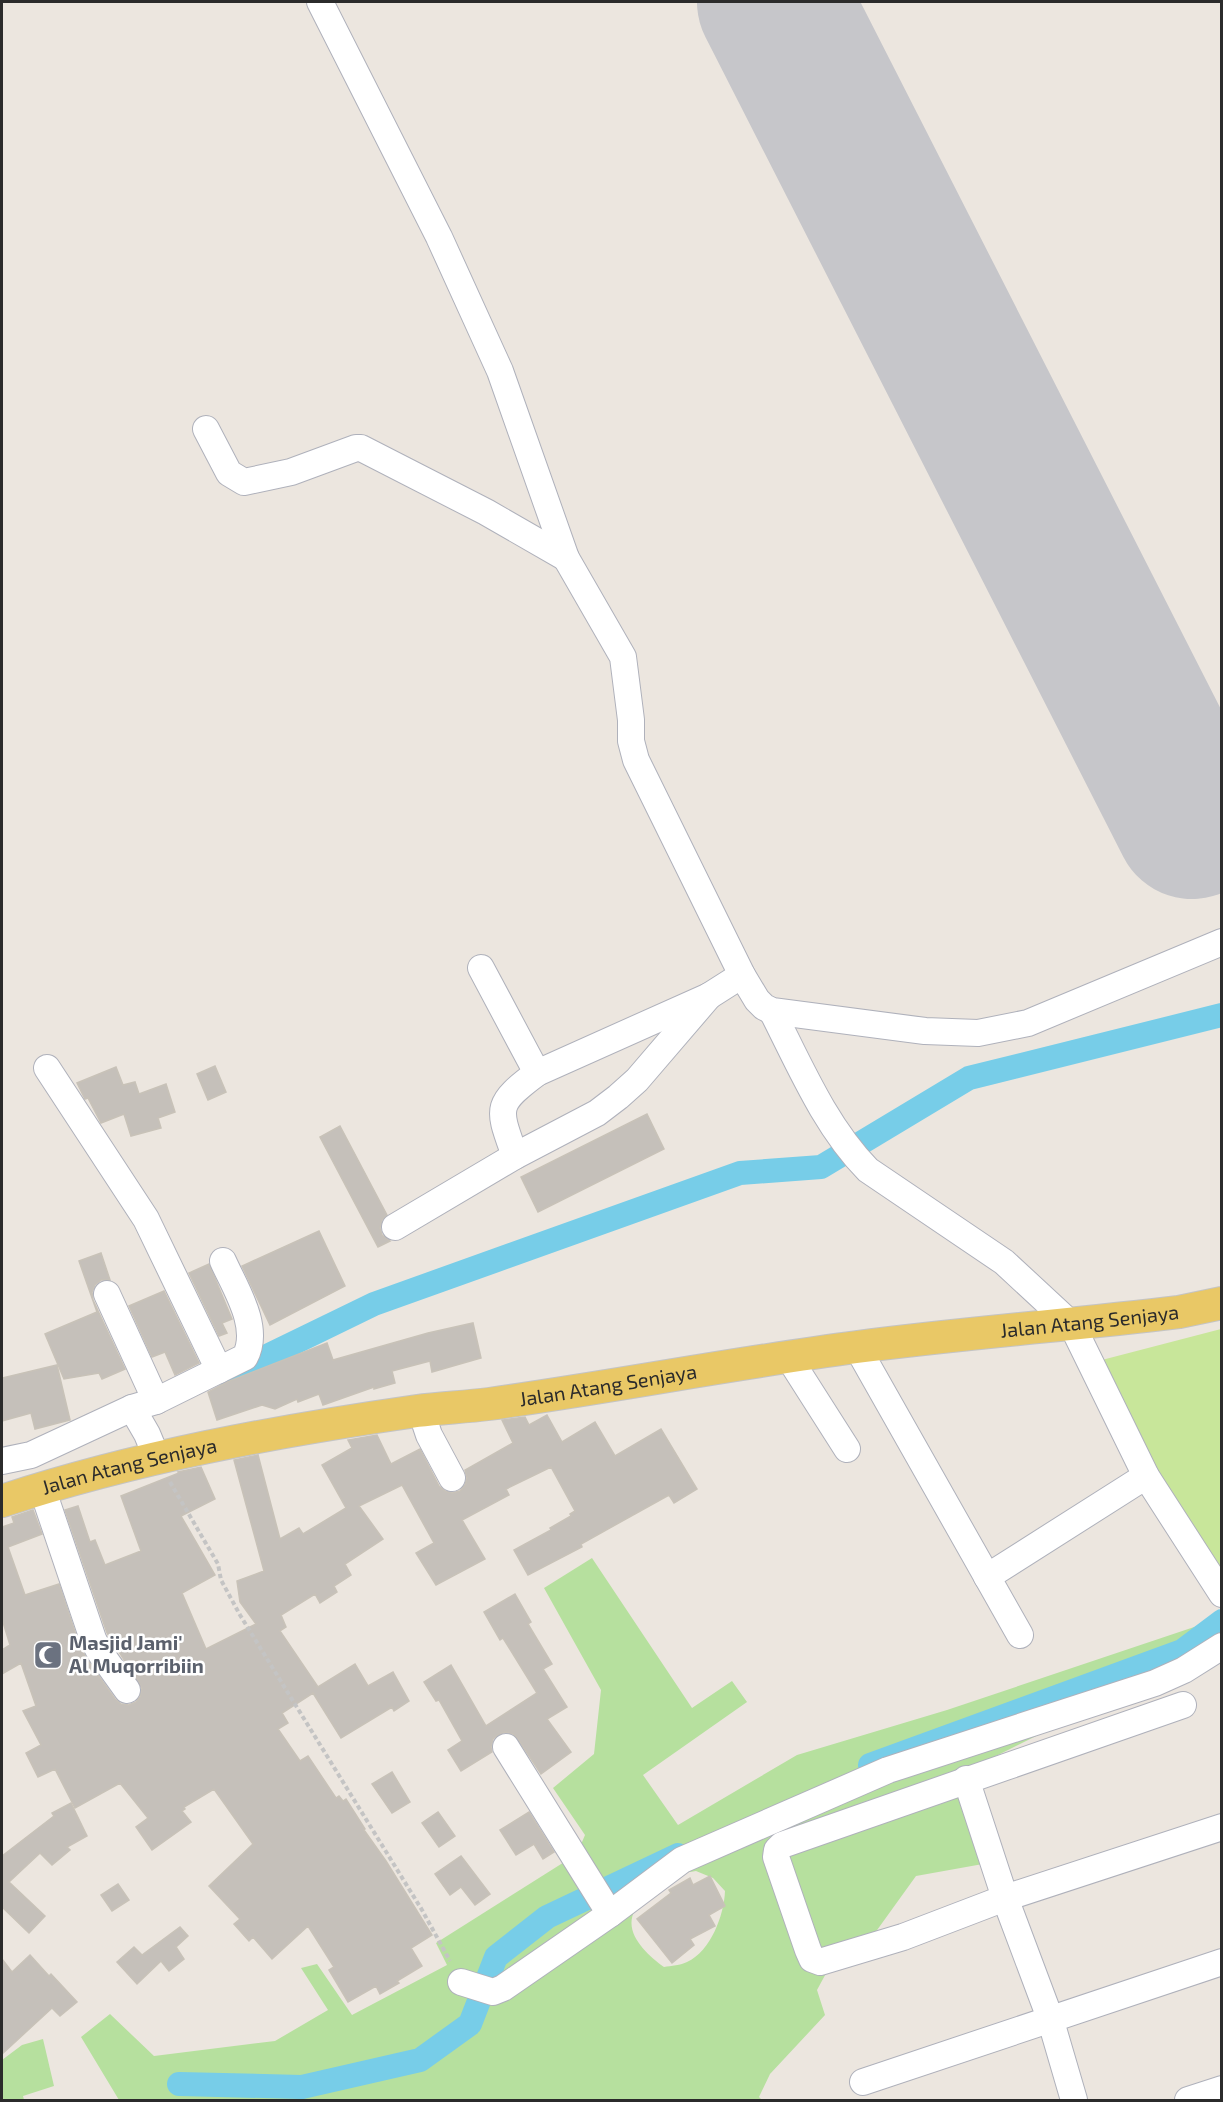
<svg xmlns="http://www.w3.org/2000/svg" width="1223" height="2102" viewBox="0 0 1223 2102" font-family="'Exo 2',sans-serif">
  <rect width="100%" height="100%" fill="#ece6df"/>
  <!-- green -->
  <g fill="#b6e09e" fill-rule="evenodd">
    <path d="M 592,1558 L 692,1708 L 732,1681 L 747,1702 L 643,1775 L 678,1825 L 797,1755 L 947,1710 L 1221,1618 L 1221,1628 L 1197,1656 L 960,1774 L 994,1862 L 916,1876 L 867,1944 L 843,1942 L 817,1990 L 825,2015 L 770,2074 L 759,2097 L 762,2100 L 119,2100 L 81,2037 L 110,2014 L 154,2056 L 275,2041 L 328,2010 L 301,1968 L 317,1964 L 352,2015 L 447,1965 L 436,1943 L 577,1854 L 585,1835 L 553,1788 L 594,1754 L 601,1690 L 544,1588 ZM 696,1871 L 713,1878 L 725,1891 C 724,1915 711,1951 687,1962 C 681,1965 671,1966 664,1967 C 648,1955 622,1933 635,1910 C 638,1904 646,1898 652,1893 C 671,1875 670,1875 696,1871 Z"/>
    <path d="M 43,2039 L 54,2086 L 23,2096 L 24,2100 L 2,2100 L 2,2060 L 22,2045 Z"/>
  </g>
  <!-- pitch -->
  <path fill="#c8e69a" d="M 1221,1329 L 1222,1570 L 1213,1575 L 1098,1361 Z"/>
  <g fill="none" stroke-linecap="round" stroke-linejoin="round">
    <!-- canal -->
    <g stroke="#77cde8" stroke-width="24">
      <path d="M 228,1375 L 374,1304 L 740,1173 L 821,1167 L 969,1078 L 1222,1015"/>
      <path d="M 870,1765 L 1182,1651 L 1222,1621"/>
      <path d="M 179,2084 L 302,2087 L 420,2060 L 470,2024 L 496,1957 L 547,1917 L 678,1855"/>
    </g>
    <!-- runway -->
    <path stroke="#c6c6ca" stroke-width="154" d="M 774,2 L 1192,822"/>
  </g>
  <!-- building -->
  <g fill="#c5c0ba" stroke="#c8c2b8" stroke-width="1.5">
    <path d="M 215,1066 L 226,1092 L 208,1100 L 197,1074 Z"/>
    <path d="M 116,1067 L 123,1085 L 135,1082 L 139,1094 L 166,1084 L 175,1112 L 158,1118 L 161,1128 L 131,1136 L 124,1114 L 101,1123 L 88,1098 L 85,1099 L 77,1083 Z"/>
    <path d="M 647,1114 L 664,1149 L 538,1212 L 521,1177 Z"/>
    <path d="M 340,1126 L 387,1215 L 382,1220 L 380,1228 L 382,1235 L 390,1241 L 378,1247 L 320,1137 Z"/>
    <path d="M 319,1231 L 345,1286 L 270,1325 L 242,1266 Z"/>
    <path d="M 101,1253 L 110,1280 L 101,1280 L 95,1285 L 92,1292 L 93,1300 L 125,1369 L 102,1379 L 99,1373 L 64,1379 L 45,1334 L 97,1312 L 79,1261 Z"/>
    <path d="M 209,1264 L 232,1319 L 222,1323 L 227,1333 L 219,1336 L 189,1273 Z"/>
    <path d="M 164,1291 L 199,1363 L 175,1375 L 165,1352 L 152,1357 L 129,1306 Z"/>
    <path d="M 473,1323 L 481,1358 L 432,1372 L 430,1361 L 392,1371 L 395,1383 L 374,1389 L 374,1387 L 323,1405 L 319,1394 L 298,1402 L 297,1399 L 275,1409 L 262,1405 L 217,1420 L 208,1392 L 227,1382 L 327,1343 L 333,1360 L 428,1333 Z"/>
    <path d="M 57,1365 L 70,1420 L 35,1429 L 31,1413 L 2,1421 L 2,1378 Z"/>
    <path d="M 547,1415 L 562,1442 L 595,1422 L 615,1456 L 661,1429 L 697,1489 L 674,1503 L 669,1495 L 581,1544 L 582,1547 L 528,1575 L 514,1550 L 551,1530 L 550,1528 L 571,1516 L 570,1514 L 575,1511 L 551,1467 L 506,1489 L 509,1495 L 462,1520 L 485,1559 L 436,1585 L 416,1553 L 434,1543 L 402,1485 L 359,1506 L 383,1539 L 345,1564 L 351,1575 L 334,1586 L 337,1592 L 320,1603 L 315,1594 L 281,1615 L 286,1627 L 280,1631 L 318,1687 L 355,1664 L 368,1686 L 393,1672 L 409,1701 L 394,1711 L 392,1707 L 341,1738 L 313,1693 L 282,1713 L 288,1723 L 278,1729 L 300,1761 L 308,1756 L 336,1798 L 339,1796 L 343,1801 L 346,1799 L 365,1829 L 364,1830 L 386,1861 L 432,1935 L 411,1948 L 422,1966 L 397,1981 L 399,1983 L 380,1994 L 376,1986 L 348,2002 L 329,1970 L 334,1967 L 308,1926 L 272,1959 L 253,1937 L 249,1941 L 234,1924 L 240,1919 L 209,1886 L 253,1844 L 214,1789 L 184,1807 L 185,1809 L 182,1811 L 191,1822 L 152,1850 L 136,1827 L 148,1818 L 120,1783 L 75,1808 L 55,1769 L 38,1777 L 26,1753 L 41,1745 L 23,1711 L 36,1706 L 21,1663 L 2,1674 L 2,1650 L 10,1645 L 2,1619 L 2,1527 L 14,1523 L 12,1517 L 33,1510 L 42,1534 L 8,1547 L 25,1595 L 59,1584 L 79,1644 L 86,1658 L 115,1699 L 121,1704 L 129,1705 L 136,1702 L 140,1697 L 142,1688 L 107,1633 L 65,1510 L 78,1506 L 90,1542 L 95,1540 L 105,1565 L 141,1551 L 121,1496 L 179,1473 L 178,1472 L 201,1467 L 215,1499 L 181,1516 L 215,1575 L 182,1593 L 206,1649 L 256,1624 L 240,1602 L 237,1581 L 264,1571 L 234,1460 L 258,1455 L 280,1539 L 299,1528 L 303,1534 L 346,1508 L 322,1465 L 352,1448 L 348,1440 L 377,1435 L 391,1464 L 420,1449 L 439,1486 L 445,1491 L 452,1493 L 460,1491 L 465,1485 L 467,1478 L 465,1470 L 513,1443 L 502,1420 L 525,1417 L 529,1425 Z"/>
    <path d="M 515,1594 L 531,1622 L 528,1624 L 552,1664 L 543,1669 L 567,1707 L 547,1719 L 571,1752 L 541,1774 L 518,1739 L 513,1734 L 505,1732 L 498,1735 L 493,1739 L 491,1747 L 492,1752 L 461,1771 L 448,1750 L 462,1741 L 439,1700 L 436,1701 L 424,1682 L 451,1665 L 486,1726 L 537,1693 L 503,1638 L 500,1640 L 484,1612 Z"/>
    <path d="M 392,1772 L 410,1802 L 392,1813 L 372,1784 Z"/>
    <path d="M 71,1803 L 87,1836 L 67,1847 L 70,1850 L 52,1865 L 40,1853 L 9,1882 L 45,1916 L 29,1933 L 2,1907 L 2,1856 L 54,1816 L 52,1813 Z"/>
    <path d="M 438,1812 L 455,1836 L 439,1847 L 422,1823 Z"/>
    <path d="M 529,1812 L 554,1852 L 543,1859 L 534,1844 L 516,1855 L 500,1830 Z"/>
    <path d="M 461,1856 L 490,1894 L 475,1905 L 461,1887 L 450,1895 L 435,1874 Z"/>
    <path d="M 710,1876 L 725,1906 L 709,1915 L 715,1926 L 690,1939 L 694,1945 L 672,1963 L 637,1919 L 671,1893 L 669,1890 L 690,1878 L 693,1885 Z"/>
    <path d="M 118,1884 L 129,1900 L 112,1911 L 101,1895 Z"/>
    <path d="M 180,1927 L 188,1936 L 176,1947 L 184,1959 L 169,1971 L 161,1961 L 137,1984 L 117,1962 L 134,1947 L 142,1955 Z"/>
    <path d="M 30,1955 L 49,1976 L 51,1974 L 77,2002 L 60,2016 L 52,2008 L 2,2054 L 2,1959 L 12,1972 Z"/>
  </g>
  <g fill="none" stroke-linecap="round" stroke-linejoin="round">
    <!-- minor casing -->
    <g stroke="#afb1bb" stroke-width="28">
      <g id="minor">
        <path d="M 320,2 L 439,237 L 500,371 L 566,558 L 623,657 L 631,720 L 631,741 L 636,760 L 742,975 L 757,1000 L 764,1007 L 772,1011 L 925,1031 L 978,1033 L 1028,1023 L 1222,942"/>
        <path d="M 206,429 L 229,473 L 244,482 L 291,472 L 356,448 L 361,448 L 486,512 L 566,558"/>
        <path d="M 481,968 L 537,1073"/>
        <path d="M 772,1011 C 800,1066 825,1126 868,1170 L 1004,1262 L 1072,1325 L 1146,1476 L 1222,1594"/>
        <path d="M 47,1068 L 146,1219 L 219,1370"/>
        <path d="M 515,1156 C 498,1108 494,1105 537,1073 L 709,996 L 742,975"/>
        <path d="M 395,1227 L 515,1156 L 597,1113 L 618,1097 L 637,1080 L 709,996"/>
        <path d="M 107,1294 L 156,1401"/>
        <path d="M 857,1347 L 1020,1635"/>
        <path d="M 789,1358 L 847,1449"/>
        <path d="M 132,1408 L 147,1434 L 157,1458"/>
        <path d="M 421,1411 L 429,1435 L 452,1478"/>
        <path d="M 2,1461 L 31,1455 L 132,1408 L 156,1401 L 245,1357 C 261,1327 235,1288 223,1261"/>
        <path d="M 42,1488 L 93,1639 L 99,1651 L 127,1690"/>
        <path d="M 987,1577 L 1146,1476"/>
        <path d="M 1183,1705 L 782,1845 L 777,1850 L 776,1857 L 808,1950 L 812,1959 L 820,1962 L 903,1937 L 1005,1898 L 1222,1827"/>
        <path d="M 506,1747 L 610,1914"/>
        <path d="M 966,1779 L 1005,1898 L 1050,2018 L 1074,2100"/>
        <path d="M 461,1982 L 493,1992 L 503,1988 L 610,1914 L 682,1860 L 888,1770 L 1155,1683 L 1184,1670 L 1222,1646"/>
        <path d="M 863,2082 L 1222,1962"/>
        <path d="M 1188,2100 L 1222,2089"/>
      </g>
    </g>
    <!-- major casing -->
    <g stroke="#c4c4c4" stroke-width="34">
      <g id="major">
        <path id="s1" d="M 2,1501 C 136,1457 277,1431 417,1411 C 441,1408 465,1407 489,1404 C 612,1387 734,1363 857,1347 C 964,1333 1072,1325 1179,1312 L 1222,1303"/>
      </g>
    </g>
    <!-- path -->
    <path stroke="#c4c4c4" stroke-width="4" stroke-dasharray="4.5 3" stroke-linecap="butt" d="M 170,1482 L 218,1564 L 221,1580 L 240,1615 L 422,1910 L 450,1961"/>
    <!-- minor -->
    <use href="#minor" stroke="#fff" stroke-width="26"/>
    <!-- major -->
    <use href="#major" stroke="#e9c866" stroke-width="32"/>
  </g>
  <!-- icons -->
  <defs>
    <g id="mosque-square" transform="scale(1.5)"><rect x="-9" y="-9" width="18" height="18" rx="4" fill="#6b7280" stroke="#fff"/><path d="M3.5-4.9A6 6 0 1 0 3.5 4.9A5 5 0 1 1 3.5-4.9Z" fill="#fff"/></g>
  </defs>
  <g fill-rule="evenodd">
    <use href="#mosque-square" x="48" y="1655"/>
  </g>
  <g text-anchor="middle" stroke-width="5" stroke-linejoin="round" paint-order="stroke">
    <!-- street labels -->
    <g font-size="20" fill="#2b2b2b" stroke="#fff">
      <text dy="7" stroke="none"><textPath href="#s1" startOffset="1104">Jalan Atang Senjaya</textPath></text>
      <text dy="7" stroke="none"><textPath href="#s1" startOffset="618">Jalan Atang Senjaya</textPath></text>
      <text dy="7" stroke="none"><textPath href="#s1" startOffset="132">Jalan Atang Senjaya</textPath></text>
    </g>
    <!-- worship labels -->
    <g font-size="20" font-weight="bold" fill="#5b616d" stroke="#fff" text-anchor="start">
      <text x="69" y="1650">Masjid Jami'<tspan x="69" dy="23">Al Muqorribiin</tspan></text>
    </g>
  </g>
  <!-- border -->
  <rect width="1223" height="2102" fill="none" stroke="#2b2b2b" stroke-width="6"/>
</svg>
